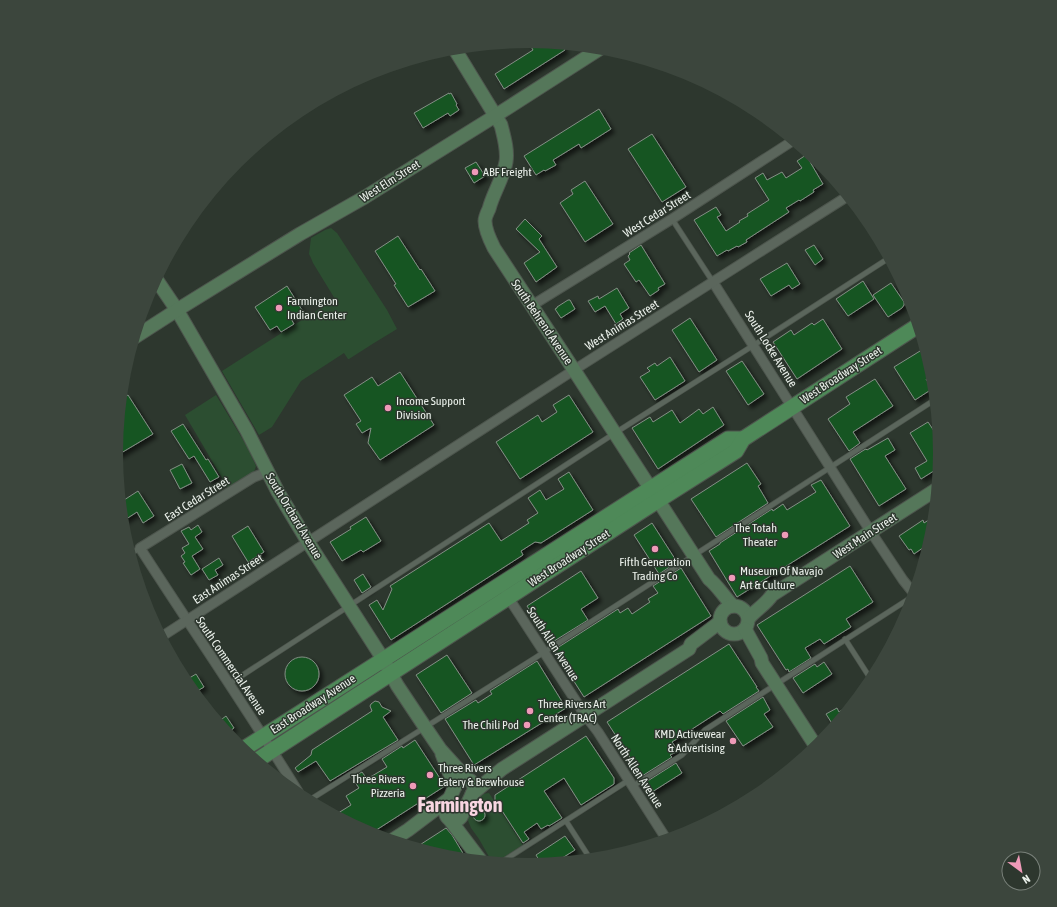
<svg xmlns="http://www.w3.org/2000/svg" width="1057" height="907" viewBox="0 0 1057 907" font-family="'Asap Condensed',sans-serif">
  <defs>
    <filter id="shadow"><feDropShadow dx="3.5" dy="3.5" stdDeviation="2" flood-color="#0009"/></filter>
  </defs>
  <rect width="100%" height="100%" fill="#2d372e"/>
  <!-- green -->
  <g fill="#2c4e31">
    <path d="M 331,228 L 337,233 L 387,310 L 397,329 L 374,343 L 349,359 L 348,359 L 344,353 L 301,381 L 272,427 L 259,435 L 222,371 L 335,299 L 313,263 L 311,258 L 309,254 L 311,238 L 325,230 Z"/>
    <path d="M 216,395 L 248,448 L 256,466 L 254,472 L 228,488 L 185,415 Z"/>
    <path d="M 489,793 L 523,845 L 495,863 L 492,862 L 479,839 L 471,828 L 467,818 L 472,801 L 482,794 Z"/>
  </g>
  <!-- building -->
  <g fill="#145423" stroke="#848f85" filter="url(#shadow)">
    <path d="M 528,41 L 561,44 L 565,50 L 504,89 L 495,74 L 533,50 Z"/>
    <path d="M 449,93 L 449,94 L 451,93 L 457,104 L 456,105 L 459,110 L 450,116 L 448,113 L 423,128 L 414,113 Z"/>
    <path d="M 599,109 L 611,129 L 581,148 L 579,144 L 553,160 L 556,165 L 545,171 L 544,170 L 536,175 L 524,156 Z"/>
    <path d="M 652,134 L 686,187 L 662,202 L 628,149 Z"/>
    <path d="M 806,155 L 823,184 L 813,190 L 814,192 L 800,201 L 799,200 L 786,208 L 789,212 L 746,240 L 747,242 L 738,247 L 737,246 L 728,251 L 727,250 L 717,256 L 694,220 L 716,207 L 721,215 L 717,217 L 726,231 L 740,222 L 739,221 L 748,216 L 747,214 L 769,200 L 755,178 L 763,173 L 767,180 L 782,172 L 786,178 L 802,168 L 797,161 Z"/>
    <path d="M 476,162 L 485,176 L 474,183 L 465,168 Z"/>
    <path d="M 585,181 L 613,224 L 585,242 L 560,203 L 573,194 L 571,190 Z"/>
    <path d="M 525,219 L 542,236 L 539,239 L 557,267 L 536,282 L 524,263 L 540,252 L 516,229 Z"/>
    <path d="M 398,236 L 420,270 L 421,269 L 435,291 L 408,307 L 394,285 L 396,284 L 375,251 Z"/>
    <path d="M 641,245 L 665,284 L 658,288 L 659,290 L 650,296 L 639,280 L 636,282 L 624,264 L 630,260 L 628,256 L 630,254 L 629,253 Z"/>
    <path d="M 814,245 L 823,259 L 815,265 L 805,250 Z"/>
    <path d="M 787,263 L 800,284 L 792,289 L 789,285 L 771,296 L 760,279 Z"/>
    <path d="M 863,281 L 874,299 L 848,316 L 836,299 Z"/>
    <path d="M 891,283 L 904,302 L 904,305 L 902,308 L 888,317 L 873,295 Z"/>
    <path d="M 287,286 L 302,310 L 290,317 L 294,324 L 281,332 L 277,326 L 270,330 L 255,307 Z"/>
    <path d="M 617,288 L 629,308 L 620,314 L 623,319 L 616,324 L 605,306 L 595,312 L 588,301 L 598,296 L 599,299 Z"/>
    <path d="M 568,300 L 570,300 L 575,309 L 561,318 L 555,309 L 557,308 L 557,307 Z"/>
    <path d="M 690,318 L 717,360 L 699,372 L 672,330 Z"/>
    <path d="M 823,319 L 842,349 L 797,379 L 773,342 L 791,330 L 794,335 L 812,323 L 814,325 Z"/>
    <path d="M 925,348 L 933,375 L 926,379 L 932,389 L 915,400 L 894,367 Z"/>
    <path d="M 670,357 L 685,381 L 655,400 L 640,377 L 650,371 L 647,368 L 655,363 L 657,366 Z"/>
    <path d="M 742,361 L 764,394 L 748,405 L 726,371 Z"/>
    <path d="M 400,372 L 434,425 L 380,460 L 368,443 L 371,428 L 362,433 L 356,424 L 361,421 L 344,395 L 372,377 L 378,386 Z"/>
    <path d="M 875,379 L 893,406 L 853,432 L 860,443 L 849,451 L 828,419 L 850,404 L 846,397 Z"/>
    <path d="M 128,395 L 153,434 L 116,456 L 121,399 Z"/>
    <path d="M 569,395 L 593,432 L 520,479 L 496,442 L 538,415 L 542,422 L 557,412 L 553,405 Z"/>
    <path d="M 713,407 L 724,425 L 658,469 L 632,428 L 650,417 L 653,422 L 672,410 L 680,423 L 699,409 L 703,414 Z"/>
    <path d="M 928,422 L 934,431 L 939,429 L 941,454 L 940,467 L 921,479 L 915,468 L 927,461 L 910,433 Z"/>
    <path d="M 183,424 L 206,460 L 208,459 L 219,477 L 210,482 L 194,456 L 189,459 L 171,431 Z"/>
    <path d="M 888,438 L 895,450 L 885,456 L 906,489 L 879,506 L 850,459 L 864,450 L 866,449 L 867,450 Z"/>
    <path d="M 747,463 L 761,484 L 758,486 L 768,503 L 716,537 L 691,499 Z"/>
    <path d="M 182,464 L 192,483 L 180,489 L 170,470 Z"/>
    <path d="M 569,472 L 593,510 L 541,543 L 535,542 L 521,551 L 523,555 L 391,640 L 369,605 L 377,600 L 383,610 L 392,589 L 390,586 L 489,523 L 501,541 L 529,523 L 527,520 L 538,513 L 528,498 L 540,490 L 546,500 L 564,489 L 558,479 Z"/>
    <path d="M 821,480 L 850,526 L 737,597 L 709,551 L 720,544 L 720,543 L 772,509 L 773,511 L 783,504 L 787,510 L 816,492 L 811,485 Z"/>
    <path d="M 138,491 L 154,516 L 143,523 L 137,512 L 123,521 L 121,502 Z"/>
    <path d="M 935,516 L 933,534 L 930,543 L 914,554 L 911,549 L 909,550 L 899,536 L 923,520 L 924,523 Z"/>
    <path d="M 366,517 L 381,541 L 363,552 L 361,550 L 342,561 L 330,542 L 351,529 L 350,527 Z"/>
    <path d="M 652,523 L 677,562 L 659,574 L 634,535 Z"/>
    <path d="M 198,525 L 202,532 L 195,537 L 203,549 L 192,556 L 200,569 L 191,575 L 183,563 L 185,562 L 181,556 L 185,553 L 182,548 L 189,544 L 181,531 L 189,527 L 191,530 Z"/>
    <path d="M 248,526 L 264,552 L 248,562 L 232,536 Z"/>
    <path d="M 219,558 L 223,565 L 215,570 L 218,575 L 209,580 L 202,569 Z"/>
    <path d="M 850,566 L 873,602 L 846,619 L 851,627 L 824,644 L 820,639 L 805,648 L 811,658 L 789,672 L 788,669 L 786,670 L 757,625 Z"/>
    <path d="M 681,568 L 711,616 L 584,697 L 554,650 L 618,609 L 620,613 L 628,608 L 632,614 L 650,602 L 648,599 L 658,593 L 653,586 Z"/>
    <path d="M 581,571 L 598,598 L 581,609 L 588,620 L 551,643 L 527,606 Z"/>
    <path d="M 363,574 L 371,587 L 362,593 L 354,580 Z"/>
    <path d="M 729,644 L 757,687 L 756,687 L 759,691 L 723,714 L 720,711 L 672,742 L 678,751 L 670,755 L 672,757 L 642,776 L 607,722 Z"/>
    <path d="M 447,655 L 472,693 L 441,713 L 416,675 Z"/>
    <circle cx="302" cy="674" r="17"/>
    <path d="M 537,661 L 566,708 L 474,765 L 445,719 L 476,700 L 478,703 L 492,694 L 490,691 Z"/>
    <path d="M 824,662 L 832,674 L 803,693 L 793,678 L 815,664 L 817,667 Z"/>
    <path d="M 196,674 L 204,687 L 194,693 L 186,680 Z"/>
    <path d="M 763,697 L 770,710 L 764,714 L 773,727 L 743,746 L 726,721 Z"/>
    <path d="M 375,701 L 379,702 L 382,707 L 391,711 L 383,717 L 398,740 L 330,781 L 316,761 L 298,772 L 295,768 L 311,755 L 312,750 L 372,711 L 370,706 L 371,704 Z"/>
    <path d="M 853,703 L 854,705 L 842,719 L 833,725 L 826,714 L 837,708 L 839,712 Z"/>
    <path d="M 226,716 L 234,728 L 227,733 L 218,722 Z"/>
    <path d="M 586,736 L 614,778 L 614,784 L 581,805 L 564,778 L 544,791 L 562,818 L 549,826 L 548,825 L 541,829 L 537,823 L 524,832 L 529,839 L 523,843 L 495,800 L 495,795 Z"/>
    <path d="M 415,740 L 445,786 L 370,834 L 335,815 L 351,805 L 346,796 L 359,788 L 352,778 L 362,772 L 367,779 L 387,767 L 382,759 L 402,746 L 403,748 Z"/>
    <path d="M 676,763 L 682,773 L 652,792 L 646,782 Z"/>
    <circle cx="479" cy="815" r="6"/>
    <path d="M 446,828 L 452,835 L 467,860 L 448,858 L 415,848 Z"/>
    <path d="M 565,836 L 575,850 L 554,863 L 542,865 L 536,855 Z"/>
  </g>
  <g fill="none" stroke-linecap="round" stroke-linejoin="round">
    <!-- lane casing -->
    <g stroke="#4d554d" stroke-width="6">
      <g id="lane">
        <path d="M 672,219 L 713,282"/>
        <path d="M 130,554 L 140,548"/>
        <path d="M 845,639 L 872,681"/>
        <path d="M 229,684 L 615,433 L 754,345 L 889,258"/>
        <path d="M 633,786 L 682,755 L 705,730 L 915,595"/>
        <path d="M 308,801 L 535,658 L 936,399"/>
        <path d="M 566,821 L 591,860"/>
        <path d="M 500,863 L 629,780"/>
      </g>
    </g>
    <!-- street casing -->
    <g stroke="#4d554d" stroke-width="11">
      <g id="street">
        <path d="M 713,282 L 871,532 L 903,580 L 915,595"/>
        <path d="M 531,306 L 672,219 L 794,140"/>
        <path d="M 267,472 L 254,477 L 140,548 C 194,632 250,713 302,798"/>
        <path d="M 506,594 L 585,715 L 598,732 L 667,840"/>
        <path d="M 161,637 L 574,370 L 848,196"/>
      </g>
    </g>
    <!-- secondary casing -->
    <g stroke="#4d554d" stroke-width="15">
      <g id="secondary">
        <path d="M 454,48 L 501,125 C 504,137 508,150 506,162 C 503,179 493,193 489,209 C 487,213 485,217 485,221 C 485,230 490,240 494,248 L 574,370 L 709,579 C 717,585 725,598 733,606"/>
        <path d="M 156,279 L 177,310 L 247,431 L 278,492 L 308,542 L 383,659 L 397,685 L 425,727 L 440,749 L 467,779"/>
        <path d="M 135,337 L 177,310 L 300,234 L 365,197 L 495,116 L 601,48"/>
        <circle cx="734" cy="620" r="14"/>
        <path d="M 749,618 C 756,610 766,604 772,595 L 937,489"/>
        <path d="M 745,629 L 761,658 L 762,663 L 817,748"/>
        <path d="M 442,754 L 455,787"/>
        <path d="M 463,778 C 471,779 474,783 474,790 L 461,817 L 459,819 L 453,821 C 447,819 445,815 445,809 L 457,782 Z"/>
        <path d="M 472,794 L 502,769 L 689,649 L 691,644 L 720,622"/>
        <path d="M 450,820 L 481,861"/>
        <path d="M 391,841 L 408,830 L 449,799"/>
      </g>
    </g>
    <!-- primary casing -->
    <g stroke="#4d554d" stroke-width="17">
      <g id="primary">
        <path d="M 242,750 L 728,439 L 743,439"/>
        <path d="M 256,761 L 643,510 L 736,451 L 743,439 L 919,325"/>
      </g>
    </g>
    <!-- lane -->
    <use href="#lane" stroke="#5b665c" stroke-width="4.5"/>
    <!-- street -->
    <use href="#street" stroke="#5b665c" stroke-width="9"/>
    <!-- secondary -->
    <use href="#secondary" stroke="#55775a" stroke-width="13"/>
    <!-- primary -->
    <use href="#primary" stroke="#4e8958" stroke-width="15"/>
  </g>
  <!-- markers -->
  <g fill="#ef9ab8" stroke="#2d372e" stroke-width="1.5">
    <circle cx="475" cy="172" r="4"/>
    <circle cx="279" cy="308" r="4"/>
    <circle cx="388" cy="408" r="4"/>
    <circle cx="785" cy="535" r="4"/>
    <circle cx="655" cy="549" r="4"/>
    <circle cx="732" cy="578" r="4"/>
    <circle cx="530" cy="711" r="4"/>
    <circle cx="527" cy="725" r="4"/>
    <circle cx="733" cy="741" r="4"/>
    <circle cx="430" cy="775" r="4"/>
    <circle cx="413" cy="786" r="4"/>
  </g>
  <g text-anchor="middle" stroke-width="3" stroke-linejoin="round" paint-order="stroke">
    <!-- poi labels -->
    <g font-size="12" fill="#ebf1eb" stroke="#2d372e" text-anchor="start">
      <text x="483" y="176">ABF Freight</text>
      <text x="287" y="305">Farmington<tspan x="287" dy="14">Indian Center</tspan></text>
      <text x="396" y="405">Income Support<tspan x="396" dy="14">Division</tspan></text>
      <text x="777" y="532" text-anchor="end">The Totah<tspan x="777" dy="14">Theater</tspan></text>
      <text x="655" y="566" text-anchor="middle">Fifth Generation<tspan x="655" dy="14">Trading Co</tspan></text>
      <text x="740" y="575">Museum Of Navajo<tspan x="740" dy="14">Art &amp; Culture</tspan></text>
      <text x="538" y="708">Three Rivers Art<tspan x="538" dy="14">Center (TRAC)</tspan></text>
      <text x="519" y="729" text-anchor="end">The Chili Pod</text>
      <text x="725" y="738" text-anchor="end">KMD Activewear<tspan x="725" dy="14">&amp; Advertising</tspan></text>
      <text x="438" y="772">Three Rivers<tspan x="438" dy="14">Eatery &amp; Brewhouse</tspan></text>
      <text x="405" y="783" text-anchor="end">Three Rivers<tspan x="405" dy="14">Pizzeria</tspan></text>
    </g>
    <!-- street labels -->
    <g font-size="12" fill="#ebf1eb" stroke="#2d372e">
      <text transform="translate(390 181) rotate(-32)" y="4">West Elm Street</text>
      <text transform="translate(657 214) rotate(-32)" y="4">West Cedar Street</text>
      <text transform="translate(542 322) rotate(56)" y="4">South Behrend Avenue</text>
      <text transform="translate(622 325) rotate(-32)" y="4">West Animas Street</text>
      <text transform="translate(771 349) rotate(58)" y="4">South Locke Avenue</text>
      <text transform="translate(841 375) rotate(-33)" y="4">West Broadway Street</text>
      <text transform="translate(197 499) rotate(-32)" y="4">East Cedar Street</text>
      <text transform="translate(294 516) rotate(59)" y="4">South Orchard Avenue</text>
      <text transform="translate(865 536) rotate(-33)" y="4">West Main Street</text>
      <text transform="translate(569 558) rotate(-33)" y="4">West Broadway Street</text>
      <text transform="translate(228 579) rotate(-33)" y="4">East Animas Street</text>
      <text transform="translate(553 644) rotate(57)" y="4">South Allen Avenue</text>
      <text transform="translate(231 666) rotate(56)" y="4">South Commercial Avenue</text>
      <text transform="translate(313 704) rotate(-33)" y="4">East Broadway Avenue</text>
      <text transform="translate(637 771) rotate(57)" y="4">North Allen Avenue</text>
    </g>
    <!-- town labels -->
    <g font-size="20" font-weight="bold" fill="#f8d6e1" stroke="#2d372e">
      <text x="460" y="812">Farmington</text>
    </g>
  </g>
  <!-- crop -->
  <path d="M0 0H1057V907H0ZM123 453a405 405 0 1 1 810 0a405 405 0 1 1-810 0Z" fill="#3c463d" fill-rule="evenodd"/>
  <!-- north arrow -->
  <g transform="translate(1021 871) rotate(148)"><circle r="19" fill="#2d372e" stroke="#79817a"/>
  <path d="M0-3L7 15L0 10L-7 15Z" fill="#ef9ab8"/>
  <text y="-6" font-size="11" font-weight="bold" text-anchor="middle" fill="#ebf1eb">N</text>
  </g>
</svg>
